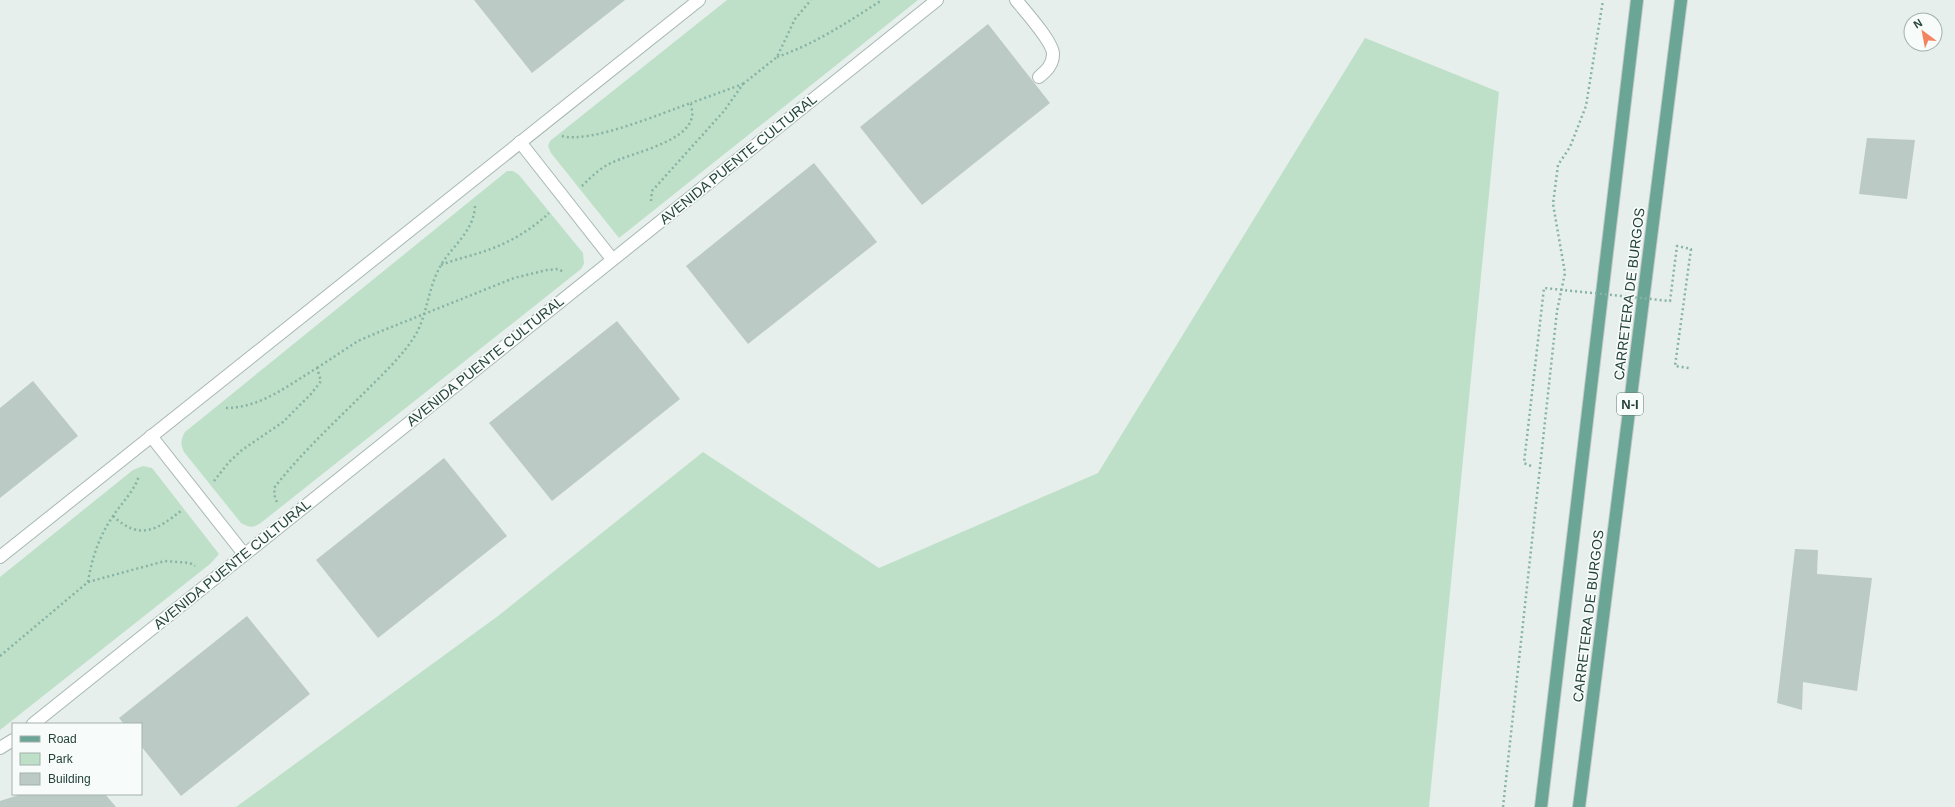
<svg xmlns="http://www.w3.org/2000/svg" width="1955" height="807" viewBox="0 0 1955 807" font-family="Helvetica,sans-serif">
  <rect width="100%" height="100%" fill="#e6efeb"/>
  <!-- green -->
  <g fill="#bfe0c8">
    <path d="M 727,0 L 918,0 L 619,238 L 551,153 L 548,146 L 550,141 Z"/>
    <path d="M 1365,38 L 1499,92 L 1429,807 L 236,807 L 498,616 L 703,452 L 879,568 L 1098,473 Z"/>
    <path d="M 507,171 L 513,171 L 519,175 L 583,253 L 584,264 L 581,269 L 262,522 C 254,528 250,528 241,523 L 184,452 C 180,444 181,439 185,432 Z"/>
    <path d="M 143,466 L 152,468 L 219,554 L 210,564 L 0,730 L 0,577 L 133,470 Z"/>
  </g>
  <!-- building -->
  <g fill="#bbcac4">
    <path d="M 474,0 L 625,0 L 532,73 Z"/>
    <path d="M 988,24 L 1050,103 L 922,205 L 860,127 Z"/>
    <path d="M 1867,138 L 1915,140 L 1907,199 L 1859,194 Z"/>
    <path d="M 814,163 L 877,242 L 748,344 L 686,266 Z"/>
    <path d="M 617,321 L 680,399 L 552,501 L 489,423 Z"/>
    <path d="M 33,381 L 78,436 L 0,498 L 0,408 Z"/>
    <path d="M 444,458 L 507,536 L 378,638 L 316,560 Z"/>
    <path d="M 1795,549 L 1818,550 L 1817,574 L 1872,578 L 1857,691 L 1803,682 L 1802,710 L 1777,703 Z"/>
    <path d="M 247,616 L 310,694 L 181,796 L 141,746 L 141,724 L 124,724 L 119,718 Z"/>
    <path d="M 22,794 L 105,794 L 116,807 L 0,807 L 0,801 Z"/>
  </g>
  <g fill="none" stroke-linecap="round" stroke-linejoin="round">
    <!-- service casing -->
    <g stroke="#a8b8b2" stroke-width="14">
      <path id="service" d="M 1016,0 C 1025,11 1053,42 1053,54 C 1053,65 1046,71 1039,77"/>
    </g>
    <!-- minor casing -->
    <g stroke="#a8b8b2" stroke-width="14">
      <g id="minor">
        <path d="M 520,142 L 612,259"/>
        <path d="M 151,436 L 244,554"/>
        <path d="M 0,557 L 699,0"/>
        <path d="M 33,724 L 937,0"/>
        <path d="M 0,748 L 13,740"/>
      </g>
    </g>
    <!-- primary casing -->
    <g stroke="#c2cac8" stroke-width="14">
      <g id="primary">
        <path d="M 1541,807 L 1637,0"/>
        <path d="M 1579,807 L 1681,0"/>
      </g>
    </g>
    <!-- path -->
    <g stroke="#86b3a5" stroke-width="2.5" stroke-dasharray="2 3" stroke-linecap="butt">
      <path d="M 777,57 C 815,44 848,22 882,0"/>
      <path d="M 743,84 L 777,57 L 795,19 L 811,0"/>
      <path d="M 562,136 C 590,144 662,113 691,103 C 691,107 693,112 692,116 C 689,142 631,153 611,163 C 600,168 591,177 582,186"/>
      <path d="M 651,201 L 652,191 L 724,111 L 743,84 L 691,103"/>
      <path d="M 441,265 C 456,259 471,256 485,251 C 509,243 531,230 549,213"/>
      <path d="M 317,368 L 358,341 L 379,332 L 514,278 L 547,270 L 558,269 L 564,272"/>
      <path d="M 214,481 L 229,462 L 242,450 L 283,422 L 311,394 L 321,381 L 317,368 C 287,386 259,409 223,408"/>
      <path d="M 277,502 L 275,498 L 274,488 C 302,452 336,421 368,389 C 384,373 405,353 416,334 C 428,312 428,287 441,265 C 453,245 474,231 475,206"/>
      <path d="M 113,516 C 140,541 157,530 182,510"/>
      <path d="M 88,582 L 165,561 L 190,563 L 195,566"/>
      <path d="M 0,656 L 88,582 C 92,557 99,537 113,516 C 122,502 135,491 139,475"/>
      <path d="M 1503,807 L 1557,311 L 1565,273 L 1553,204 L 1558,165 L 1570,147 L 1586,106 L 1603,0"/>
    </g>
    <!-- service -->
    <use href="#service" stroke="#fff" stroke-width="12"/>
    <!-- minor -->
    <use href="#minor" stroke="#fff" stroke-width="12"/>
    <!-- primary -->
    <use href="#primary" stroke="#6aa596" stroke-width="12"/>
    <!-- path-bridge -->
    <path stroke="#86b3a5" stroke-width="2.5" stroke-dasharray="2 3" stroke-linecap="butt" d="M 1531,466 L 1524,463 L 1544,288 L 1670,301 L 1677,246 L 1691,249 L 1675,366 L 1689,368"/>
  </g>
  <g text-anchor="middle" stroke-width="3.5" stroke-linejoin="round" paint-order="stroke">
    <!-- shield labels -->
    <rect fill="#f7fbf9" stroke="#637a73" stroke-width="1" x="1617" y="393" width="26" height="22" rx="3"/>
    <g font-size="13" font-weight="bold" fill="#24423a">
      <text x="1630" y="409">N-I</text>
    </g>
    <!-- street labels -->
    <g font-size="14" fill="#24423a" stroke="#f7fbf9">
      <text transform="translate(738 159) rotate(-39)" y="5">AVENIDA PUENTE CULTURAL</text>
      <text transform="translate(1629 294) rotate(-83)" y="5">CARRETERA DE BURGOS</text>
      <text transform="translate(485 361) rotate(-39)" y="5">AVENIDA PUENTE CULTURAL</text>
      <text transform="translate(232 564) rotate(-39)" y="5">AVENIDA PUENTE CULTURAL</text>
      <text transform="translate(1588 616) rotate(-83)" y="5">CARRETERA DE BURGOS</text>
    </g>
  </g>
  <!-- legend -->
  <rect x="12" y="723" width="130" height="72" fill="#f7fbf9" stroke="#a3b1ad"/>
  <rect x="20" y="736" width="20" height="6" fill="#6aa596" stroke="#a3b1ad"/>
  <text x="48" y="743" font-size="12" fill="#24423a">Road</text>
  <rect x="20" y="753" width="20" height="12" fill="#bfe0c8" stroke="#a3b1ad"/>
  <text x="48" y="763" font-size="12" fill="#24423a">Park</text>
  <rect x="20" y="773" width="20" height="12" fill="#bbcac4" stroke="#a3b1ad"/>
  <text x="48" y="783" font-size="12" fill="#24423a">Building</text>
  <!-- north arrow -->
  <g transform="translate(1923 32) rotate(328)"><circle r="19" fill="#f7fbf9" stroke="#a3b1ad"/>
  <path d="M0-3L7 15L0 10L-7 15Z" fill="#f4845f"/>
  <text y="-6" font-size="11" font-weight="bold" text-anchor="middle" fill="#24423a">N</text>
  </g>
</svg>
